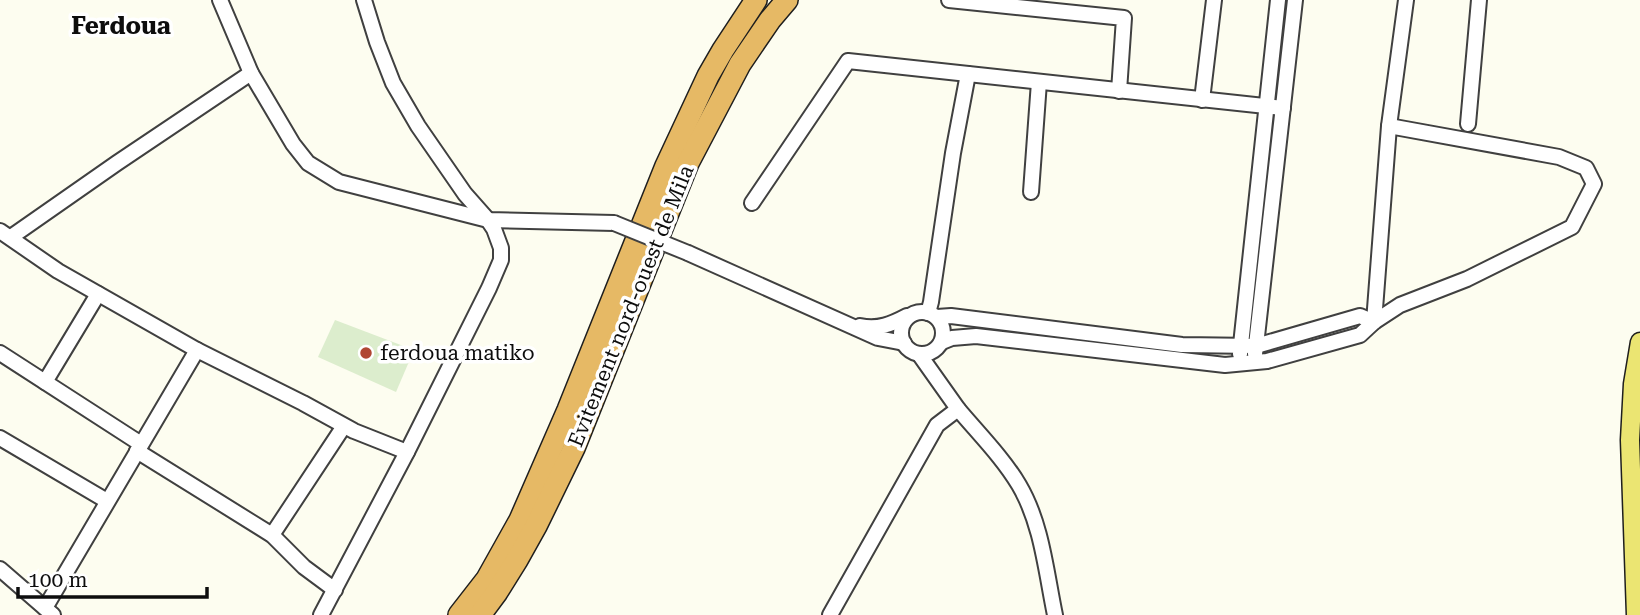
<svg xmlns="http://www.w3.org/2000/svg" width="1640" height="615" viewBox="0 0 1640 615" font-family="'Roboto Serif',serif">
  <rect width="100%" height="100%" fill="#fdfdf0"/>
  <!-- pitch -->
  <path fill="#dcedcd" d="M 335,320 L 414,350 L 396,392 L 318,357 Z"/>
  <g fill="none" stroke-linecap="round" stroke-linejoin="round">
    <!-- minor casing -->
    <g stroke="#404040" stroke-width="18">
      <g id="minor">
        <path d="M 220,0 L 251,73 L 293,144 L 308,163 L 339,182 L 488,220 L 614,223"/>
        <path d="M 949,0 L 1124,18 L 1119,91"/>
        <path d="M 1202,100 L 1214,0"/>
        <path d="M 1468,124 L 1479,0"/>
        <path d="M 1031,192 L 1039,82"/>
        <path d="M 752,203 L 848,61 L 1283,108"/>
        <path d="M 0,231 L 58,271 L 197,350 L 303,403 L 354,431 L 407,452"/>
        <path d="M 11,237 L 117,163 L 251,73"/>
        <path d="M 688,253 L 878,338 L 904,343"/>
        <circle cx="922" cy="333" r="21"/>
        <path d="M 928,313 L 931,302 L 953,153 L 968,74"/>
        <path d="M 937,317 L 951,316 L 1182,345 L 1256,346 L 1360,316 L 1374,322"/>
        <path d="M 1374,322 L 1389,126 L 1406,0"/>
        <path d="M 860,326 C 878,330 892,324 907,316"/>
        <path d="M 942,342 L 952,338 L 976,336 L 1225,365 L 1267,361 L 1360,335 L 1374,322 L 1400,305 L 1467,279 L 1572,227 L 1594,184 L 1586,168 L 1559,157 L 1389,126"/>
        <path d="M 0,353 L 141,444"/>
        <path d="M 1240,354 L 1278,0"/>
        <path d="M 1255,354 L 1295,0"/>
        <path d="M 45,382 L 98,294"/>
        <path d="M 958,409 C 979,434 1003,458 1019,485 C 1042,524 1046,572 1055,615"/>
        <path d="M 0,438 L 107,501"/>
        <path d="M 137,451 L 272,535 L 304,567 L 335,590"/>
        <path d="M 272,535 L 344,426"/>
        <path d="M 0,569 L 53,615"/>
        <path d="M 45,608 L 197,350"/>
        <path d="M 321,615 L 407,452 L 489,288 L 501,260 L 501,248 L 494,229 L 488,220 L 465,194 L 418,126 L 393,83 L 377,42 L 364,0"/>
        <path d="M 830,615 L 937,425 L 958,409 L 919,354"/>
      </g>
    </g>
    <!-- major casing -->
    <g stroke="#1e1e1e" stroke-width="21">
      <path id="major" d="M 1636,615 L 1630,440 L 1633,384 L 1640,342"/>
    </g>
    <!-- highway casing -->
    <g stroke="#1e1e1e" stroke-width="24">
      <g id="highway">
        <path d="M 459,615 L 487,579 L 520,520 L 568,410 L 666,166 L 708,76 L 723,50 L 756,0"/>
        <path d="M 480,615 L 497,592 L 517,560 L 536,526 L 574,448 L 688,163 L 740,64 L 770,20 L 787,0"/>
      </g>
    </g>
    <!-- minor -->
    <use href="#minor" stroke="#fff" stroke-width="14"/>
    <!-- major -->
    <use href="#major" stroke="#ebe572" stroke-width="18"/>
    <!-- highway -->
    <use href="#highway" stroke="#e6b965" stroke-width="21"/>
    <!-- minor-bridge casing -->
    <g stroke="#404040" stroke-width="18" stroke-linecap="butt">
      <path id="minor-bridge" d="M 614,223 L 688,253"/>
    </g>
    <!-- minor-bridge -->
    <use href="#minor-bridge" stroke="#fff" stroke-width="14"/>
  </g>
  <!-- markers -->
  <circle fill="#b04633" stroke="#fff" stroke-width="2.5" cx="366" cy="353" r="7"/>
  <g text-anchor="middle" stroke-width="7" stroke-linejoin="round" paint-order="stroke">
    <!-- street labels -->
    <g font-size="21" fill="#0d0d0d" stroke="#fff">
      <text transform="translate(631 306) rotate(-68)" y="7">Evitement nord-ouest de Mila</text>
    </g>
    <!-- poi labels -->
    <g font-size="21" fill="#0d0d0d" stroke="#fff" text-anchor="start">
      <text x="380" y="360">ferdoua matiko</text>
    </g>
    <!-- quarter labels -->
    <g font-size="24" font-weight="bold" fill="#0d0d0d" stroke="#fff">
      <text x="121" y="34">Ferdoua</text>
    </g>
  </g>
  <!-- scale -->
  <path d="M18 587v10h189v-10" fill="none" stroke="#0d0d0d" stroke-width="3.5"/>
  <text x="28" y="587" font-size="21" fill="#0d0d0d" stroke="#ffffff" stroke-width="5" paint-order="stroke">100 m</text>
</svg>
